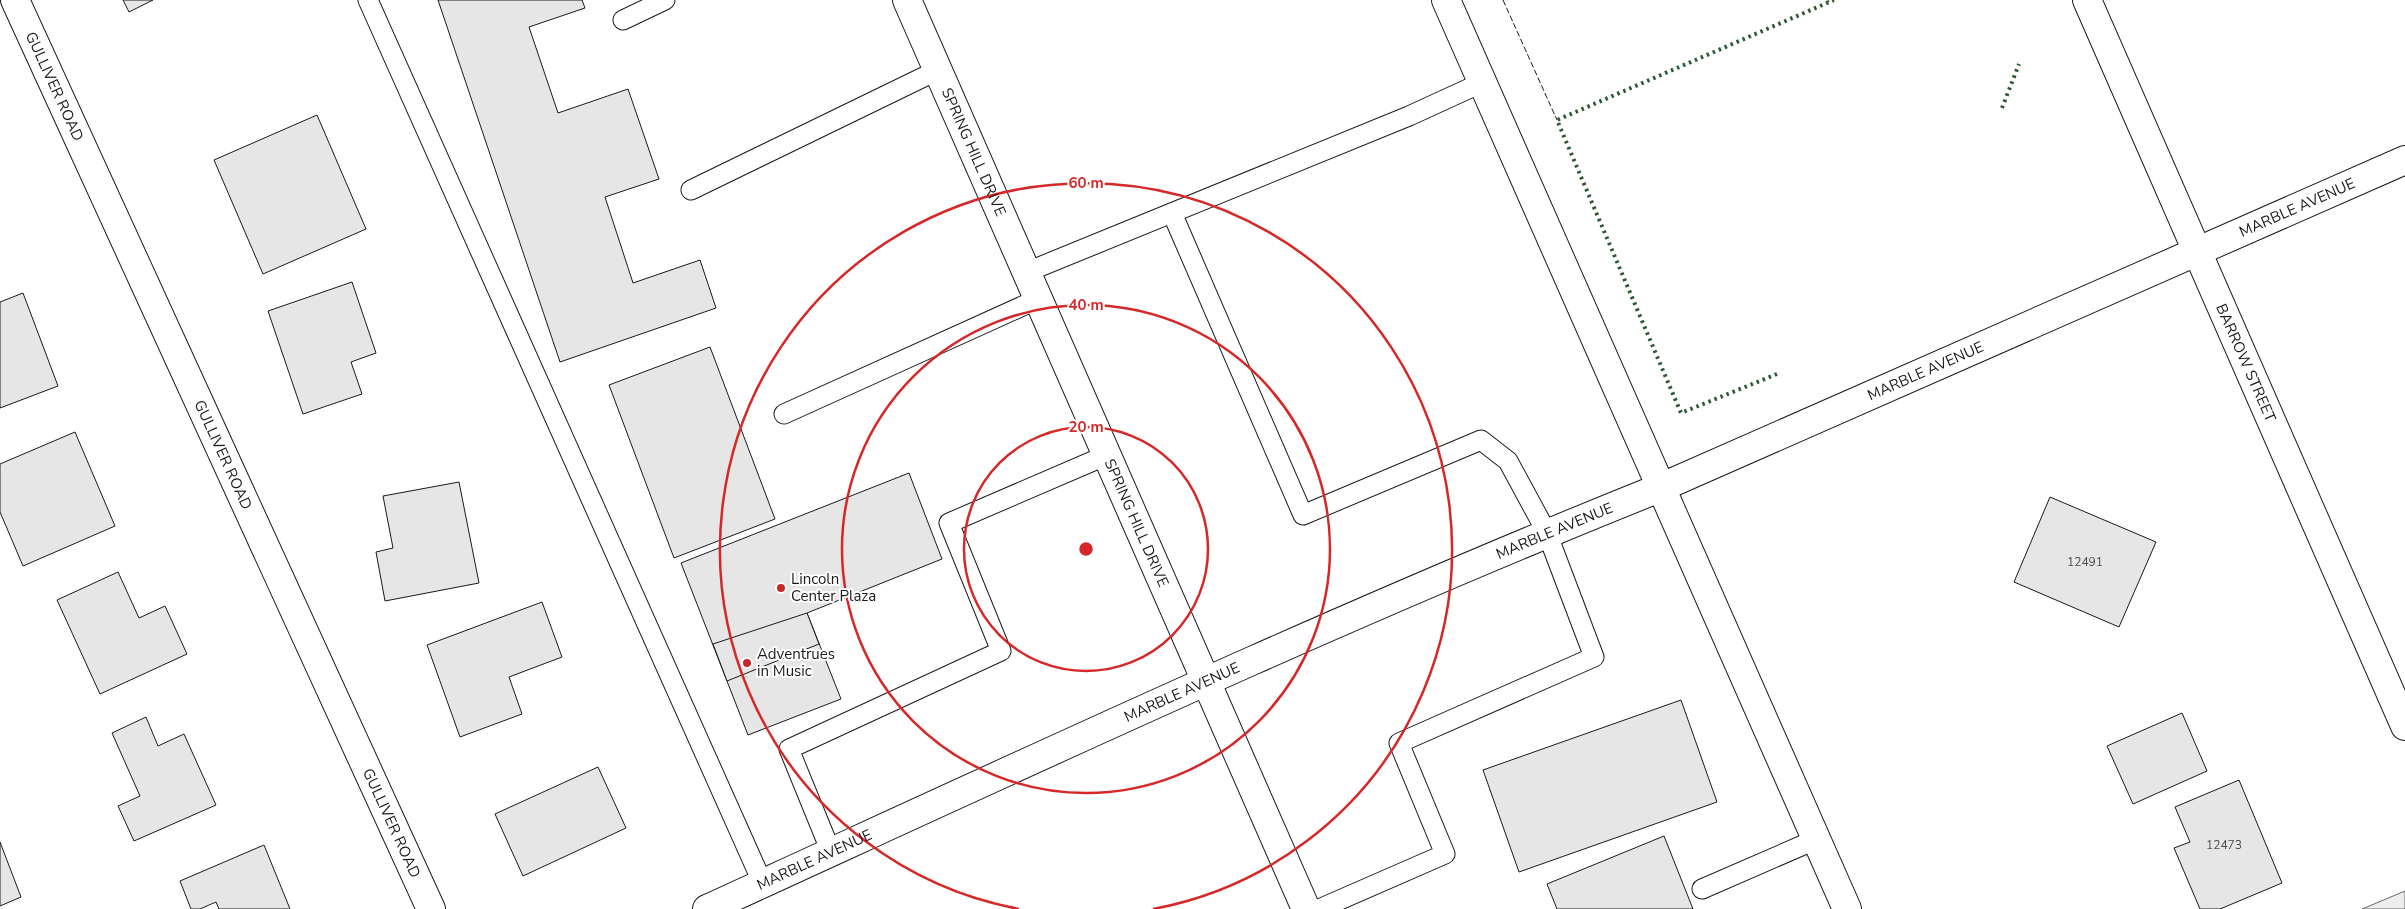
<svg xmlns="http://www.w3.org/2000/svg" width="2405" height="909" viewBox="0 0 2405 909" font-family="'Nunito Sans',sans-serif">
  <rect width="100%" height="100%" fill="#fff"/>
  <!-- built -->
  <path fill="#ededed" stroke="#6a6a6a" d="M 2405,891 L 2405,909 L 2362,909 Z"/>
  <!-- building -->
  <g fill="#e6e6e6" stroke="#1a1a1a">
    <path d="M 123,0 L 153,0 L 129,12 Z"/>
    <path d="M 438,0 L 582,0 L 585,8 L 529,27 L 558,113 L 628,89 L 659,179 L 605,197 L 633,283 L 700,260 L 716,308 L 560,362 Z"/>
    <path d="M 317,115 L 366,229 L 263,274 L 214,160 Z"/>
    <path d="M 352,282 L 376,353 L 351,362 L 362,394 L 303,414 L 268,311 Z"/>
    <path d="M 23,293 L 58,386 L 0,408 L 0,302 Z"/>
    <path d="M 710,347 L 775,519 L 674,558 L 609,385 Z"/>
    <path d="M 75,432 L 115,526 L 23,566 L 0,512 L 0,464 Z"/>
    <path d="M 909,473 L 942,559 L 807,613 L 841,699 L 748,735 L 681,563 Z"/>
    <path d="M 459,482 L 479,583 L 385,601 L 376,552 L 393,548 L 383,496 Z"/>
    <path d="M 2050,497 L 2156,542 L 2119,627 L 2014,582 Z"/>
    <path d="M 118,572 L 139,618 L 165,606 L 187,654 L 100,694 L 57,600 Z"/>
    <path d="M 542,602 L 562,657 L 509,677 L 522,714 L 460,737 L 427,645 Z"/>
    <path d="M 807,613 L 819,644 L 727,681 L 713,644 Z"/>
    <path d="M 1681,700 L 1717,802 L 1519,872 L 1483,770 Z"/>
    <path d="M 2182,713 L 2207,771 L 2133,804 L 2107,746 Z"/>
    <path d="M 146,717 L 158,746 L 184,734 L 216,805 L 134,841 L 118,806 L 140,796 L 112,733 Z"/>
    <path d="M 598,767 L 626,828 L 523,876 L 495,814 Z"/>
    <path d="M 2239,780 L 2282,883 L 2220,909 L 2200,909 L 2174,848 L 2190,842 L 2175,807 Z"/>
    <path d="M 1664,836 L 1693,909 L 1557,909 L 1547,884 Z"/>
    <path d="M 0,842 L 21,897 L 0,906 Z"/>
    <path d="M 264,845 L 290,909 L 219,909 L 216,902 L 200,909 L 191,909 L 180,881 Z"/>
  </g>
  <g fill="none" stroke-linecap="round" stroke-linejoin="round">
    <!-- service casing -->
    <g stroke="#1a1a1a" stroke-width="21">
      <g id="service">
        <path d="M 368,0 L 763,884"/>
        <path d="M 623,20 L 665,0"/>
        <path d="M 691,190 L 938,70"/>
        <path d="M 1172,213 L 1303,515 L 1481,440 L 1508,461 L 1547,533 L 1594,657 L 1399,743 L 1445,854 L 1319,909"/>
        <path d="M 1027,272 L 1409,116 L 1481,83"/>
        <path d="M 784,414 L 1038,299"/>
        <path d="M 831,852 L 789,749 L 1001,651 L 949,523 L 1107,455"/>
        <path d="M 1702,889 L 1817,839"/>
      </g>
    </g>
    <!-- minor casing -->
    <g stroke="#1a1a1a" stroke-width="30">
      <g id="minor">
        <path id="s1" d="M 15,0 L 431,909"/>
        <path d="M 1446,0 L 1847,909"/>
        <path id="s2" d="M 2087,0 L 2405,726"/>
        <path id="s3" d="M 707,909 C 1024,764 1339,616 1662,487 L 2405,160"/>
      </g>
    </g>
    <!-- secondary casing -->
    <g stroke="#1a1a1a" stroke-width="30">
      <g id="secondary">
        <path id="s4" d="M 907,0 L 1306,909"/>
      </g>
    </g>
    <!-- service -->
    <use href="#service" stroke="#fff" stroke-width="19"/>
    <!-- minor -->
    <use href="#minor" stroke="#fff" stroke-width="28"/>
    <!-- secondary -->
    <use href="#secondary" stroke="#fff" stroke-width="28"/>
    <!-- hedge -->
    <g stroke="#2b5a34" stroke-width="4" stroke-dasharray="2.5 4" stroke-linecap="butt">
      <path d="M 2002,108 L 2019,64"/>
      <path d="M 1777,374 L 1681,413 L 1557,120 L 1834,0"/>
    </g>
    <!-- fence -->
    <g stroke="#1a1a1a" stroke-width="1" stroke-dasharray="6 2.5" stroke-linecap="butt">
      <path d="M 1503,0 L 1557,120"/>
      <path d="M 1828,0 L 1829,2"/>
    </g>
  </g>
  <!-- distance rings -->
  <g fill="none" stroke="#d62828" stroke-width="2.5">
    <circle cx="1086" cy="549" r="122"/>
    <circle cx="1086" cy="549" r="244"/>
    <path d="M1019 909A366 366 0 1 1 1153 909"/>
  </g>
  <!-- markers -->
  <g fill="#c62828" stroke="#fff" stroke-width="2">
    <circle cx="781" cy="588" r="5"/>
    <circle cx="747" cy="663" r="5"/>
  </g>
  <g text-anchor="middle" stroke-width="4" stroke-linejoin="round" paint-order="stroke">
    <!-- number labels -->
    <g font-size="12" fill="#4d4d4d">
      <text x="2085" y="566">12491</text>
      <text x="2224" y="849">12473</text>
    </g>
    <!-- street labels -->
    <g font-size="15" fill="#1a1a1a" stroke="#fff">
      <text dy="5" stroke="none"><textPath href="#s1" startOffset="95">GULLIVER ROAD</textPath></text>
      <text dy="5" stroke="none"><textPath href="#s4" startOffset="166">SPRING HILL DRIVE</textPath></text>
      <text dy="5" stroke="none"><textPath href="#s3" startOffset="1738">MARBLE AVENUE</textPath></text>
      <text dy="5" stroke="none"><textPath href="#s2" startOffset="396">BARROW STREET</textPath></text>
      <text dy="5" stroke="none"><textPath href="#s3" startOffset="1332">MARBLE AVENUE</textPath></text>
      <text dy="5" stroke="none"><textPath href="#s1" startOffset="500">GULLIVER ROAD</textPath></text>
      <text dy="5" stroke="none"><textPath href="#s4" startOffset="571">SPRING HILL DRIVE</textPath></text>
      <text dy="5" stroke="none"><textPath href="#s3" startOffset="928">MARBLE AVENUE</textPath></text>
      <text dy="5" stroke="none"><textPath href="#s3" startOffset="522">MARBLE AVENUE</textPath></text>
      <text dy="5" stroke="none"><textPath href="#s1" startOffset="905">GULLIVER ROAD</textPath></text>
      <text dy="5" stroke="none"><textPath href="#s3" startOffset="118">MARBLE AVENUE</textPath></text>
    </g>
    <!-- poi labels -->
    <g font-size="15" fill="#1a1a1a" stroke="#fff" text-anchor="start">
      <text x="791" y="584">Lincoln<tspan x="791" dy="17">Center Plaza</tspan></text>
      <text x="757" y="659">Adventrues<tspan x="757" dy="17">in Music</tspan></text>
    </g>
  </g>
  <circle cx="1086" cy="549" r="8" fill="#d62828" stroke="#fff" stroke-width="2.5"/>
  <g font-size="15" text-anchor="middle" font-weight="bold" fill="#d62828" stroke="#fff" stroke-width="4" stroke-linejoin="round" paint-order="stroke">
    <text x="1086" y="188">60 m</text>
    <text x="1086" y="310">40 m</text>
    <text x="1086" y="432">20 m</text>
  </g>
</svg>
